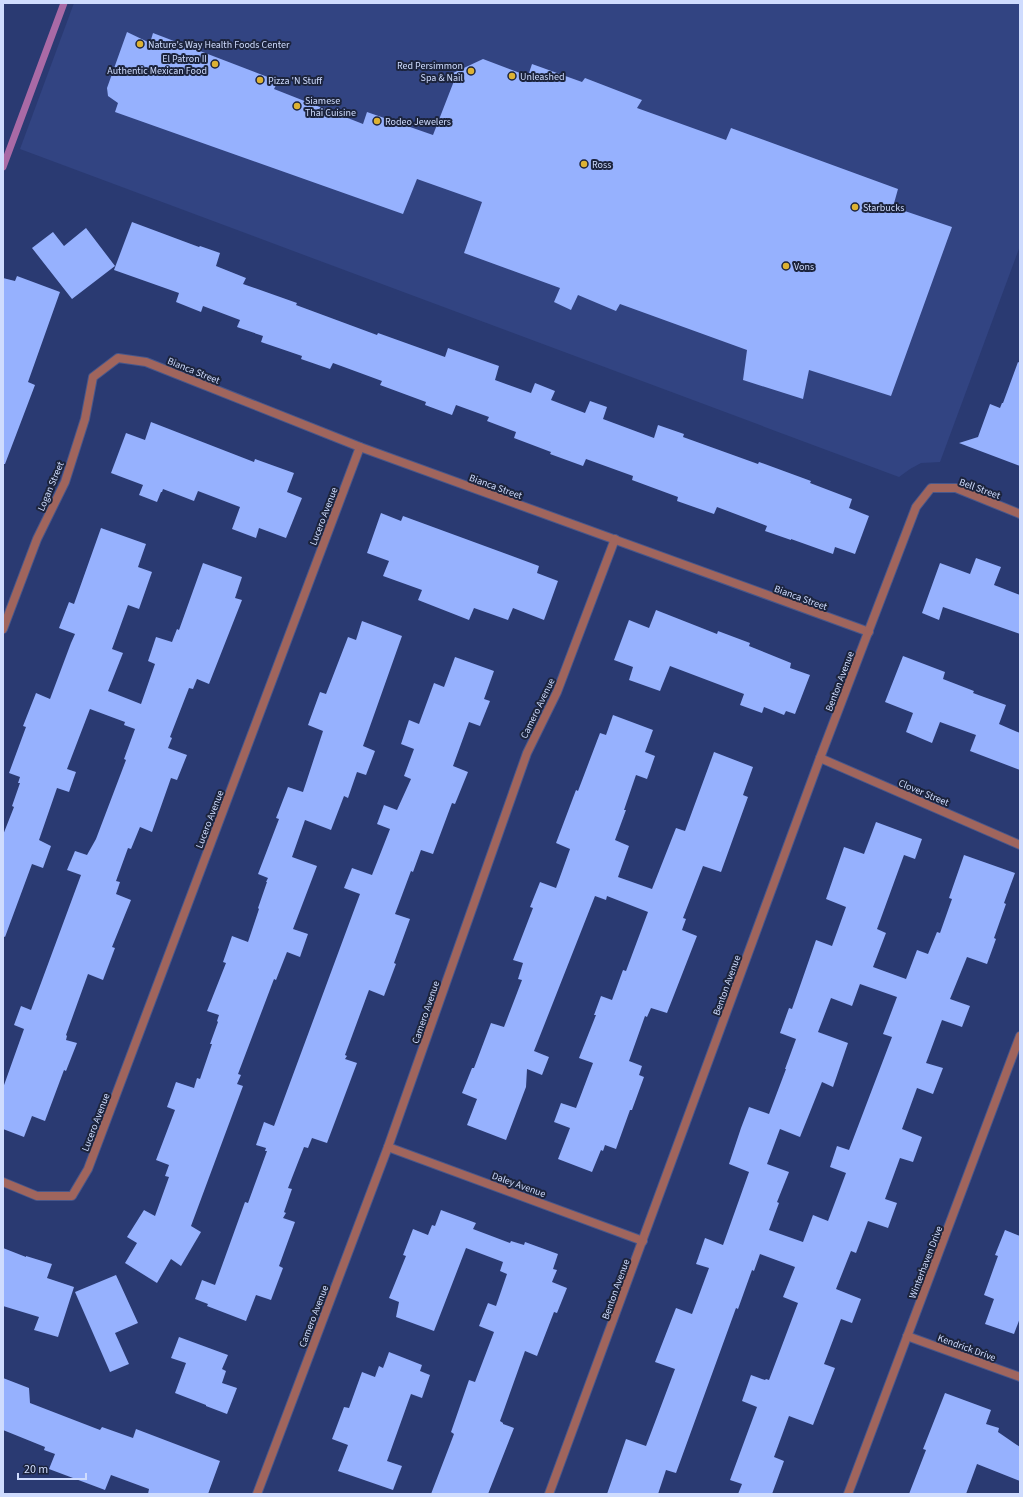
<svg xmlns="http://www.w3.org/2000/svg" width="1023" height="1497" viewBox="0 0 1023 1497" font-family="'Source Sans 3',sans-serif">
  <rect width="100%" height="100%" fill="#2a3a72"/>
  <!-- built -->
  <path fill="#324482" d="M 74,3 L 1020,3 L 1020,246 L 940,462 L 921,463 L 910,469 L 899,477 L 20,149 Z"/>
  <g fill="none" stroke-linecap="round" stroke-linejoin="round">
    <!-- stream -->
    <path stroke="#a96aa6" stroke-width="7" d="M 3,167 L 64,3"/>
  </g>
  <!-- building -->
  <g fill="#96b1fe" fill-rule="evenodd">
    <path d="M 127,32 L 150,43 L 153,33 L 278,81 L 274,89 L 363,124 L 367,112 L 433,135 L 454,81 L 451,74 L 483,59 L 528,76 L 532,64 L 582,82 L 585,78 L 642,100 L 637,108 L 726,140 L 731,128 L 898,189 L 893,207 L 952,227 L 891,396 L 809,370 L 803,399 L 743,380 L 747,350 L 620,304 L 616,311 L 578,295 L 571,310 L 554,302 L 560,288 L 464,253 L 482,202 L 417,179 L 403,214 L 115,112 L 118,103 L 108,96 L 107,88 Z"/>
    <path d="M 132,222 L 199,247 L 200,246 L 220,253 L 216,266 L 246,278 L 243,284 L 297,303 L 296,305 L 377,335 L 378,333 L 445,357 L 448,348 L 499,366 L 495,380 L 531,393 L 535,383 L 555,391 L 551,400 L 585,413 L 590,401 L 607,407 L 603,419 L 654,438 L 658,425 L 684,434 L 683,437 L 758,464 L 759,462 L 811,481 L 810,483 L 852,499 L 849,508 L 869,516 L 855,554 L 835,547 L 833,554 L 791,539 L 791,540 L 765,531 L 767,526 L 717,507 L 714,514 L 677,501 L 678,497 L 632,480 L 633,476 L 586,459 L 583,466 L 550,454 L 551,452 L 514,438 L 516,432 L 487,421 L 489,417 L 456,405 L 452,415 L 425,405 L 426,402 L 380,385 L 382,381 L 333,363 L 330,369 L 301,359 L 302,356 L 261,342 L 263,336 L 237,327 L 240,320 L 203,306 L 201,312 L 176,302 L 179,293 L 114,270 Z"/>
    <path d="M 86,228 L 115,266 L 72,299 L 32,248 L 53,232 L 64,246 Z"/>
    <path d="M 17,276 L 60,292 L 28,382 L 35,385 L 5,464 L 3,464 L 3,278 L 15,281 Z"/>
    <path d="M 1018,362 L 1020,363 L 1020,466 L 959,443 L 978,437 L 990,404 L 1000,408 L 1002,403 L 1003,403 Z"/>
    <path d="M 151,422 L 254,462 L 255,459 L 294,473 L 287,492 L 302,498 L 286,538 L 259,528 L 256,538 L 232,529 L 240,507 L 198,491 L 194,501 L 163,489 L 162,492 L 161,492 L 157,502 L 139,495 L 143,485 L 111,473 L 126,433 L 145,440 Z"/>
    <path d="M 381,513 L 401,521 L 403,516 L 539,566 L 537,573 L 558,581 L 544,620 L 513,608 L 508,620 L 474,608 L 469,620 L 418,600 L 422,590 L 383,576 L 389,561 L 367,553 Z"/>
    <path d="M 101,528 L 146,544 L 138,567 L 152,572 L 139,609 L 128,605 L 112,649 L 123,653 L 108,691 L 141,704 L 155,664 L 148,661 L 156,637 L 172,642 L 177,629 L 179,630 L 203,563 L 242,577 L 235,598 L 242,600 L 209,684 L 197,679 L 193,689 L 189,688 L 170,737 L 172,738 L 168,748 L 187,755 L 177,780 L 171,778 L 152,832 L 140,827 L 131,849 L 128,848 L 116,881 L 120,882 L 116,894 L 131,900 L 112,947 L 115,948 L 103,980 L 88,974 L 66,1035 L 67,1036 L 66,1040 L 77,1043 L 66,1071 L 64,1070 L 45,1121 L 32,1116 L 24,1137 L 3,1129 L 3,1088 L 24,1029 L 14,1025 L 21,1006 L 31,1010 L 81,875 L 67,870 L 75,851 L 87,855 L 96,839 L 126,760 L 124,759 L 135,729 L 124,725 L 125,722 L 90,709 L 67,769 L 76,772 L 69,792 L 57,788 L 39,840 L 51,846 L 43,868 L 32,864 L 5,937 L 3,936 L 3,835 L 14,807 L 12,806 L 20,783 L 18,783 L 20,777 L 9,773 L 26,727 L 23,726 L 36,693 L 50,699 L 71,643 L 75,634 L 59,628 L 69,602 L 74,604 Z"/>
    <path d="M 976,558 L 1001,567 L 994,585 L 1020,595 L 1020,634 L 943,607 L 939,620 L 922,613 L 940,563 L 970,574 Z"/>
    <path d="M 656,610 L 717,634 L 718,631 L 750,643 L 749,646 L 791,663 L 790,668 L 810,675 L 795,714 L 786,711 L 784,715 L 764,707 L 762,713 L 740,705 L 744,694 L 670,666 L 660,691 L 629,680 L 633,667 L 614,660 L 629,620 L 649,628 Z"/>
    <path d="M 362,621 L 402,636 L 363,746 L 375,751 L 366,775 L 357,772 L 348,798 L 344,796 L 331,830 L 305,820 L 292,857 L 317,866 L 293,929 L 308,934 L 300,957 L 287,952 L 276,980 L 274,979 L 238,1074 L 241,1075 L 237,1084 L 243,1086 L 191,1226 L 201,1232 L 181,1266 L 171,1259 L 157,1283 L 125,1263 L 137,1243 L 127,1237 L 144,1210 L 155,1216 L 169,1177 L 165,1176 L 169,1165 L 156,1160 L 175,1110 L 167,1107 L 176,1082 L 194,1088 L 197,1078 L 200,1079 L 212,1044 L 210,1044 L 218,1022 L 217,1021 L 219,1015 L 207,1011 L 226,963 L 223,962 L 232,936 L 248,942 L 259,909 L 258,908 L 267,882 L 266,882 L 268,878 L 258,874 L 279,819 L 276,818 L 288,787 L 303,792 L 323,731 L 308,725 L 320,692 L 326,694 L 348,637 L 356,640 Z"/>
    <path d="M 903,656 L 945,672 L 943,679 L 974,691 L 973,693 L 1006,705 L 999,724 L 1020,733 L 1020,770 L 970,751 L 976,735 L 940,722 L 932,743 L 906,732 L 913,713 L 885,702 Z"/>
    <path d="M 455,657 L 494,671 L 484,699 L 490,701 L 480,726 L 469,722 L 453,766 L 468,772 L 455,804 L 452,803 L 433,854 L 421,850 L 413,872 L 411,871 L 395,914 L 410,919 L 394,963 L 396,964 L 384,996 L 369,990 L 345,1055 L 347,1056 L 345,1059 L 357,1063 L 327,1143 L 312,1138 L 308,1148 L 304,1147 L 288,1188 L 292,1189 L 284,1212 L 286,1213 L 283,1218 L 295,1222 L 279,1266 L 283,1268 L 271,1300 L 256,1295 L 246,1321 L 207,1306 L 208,1304 L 195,1299 L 202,1280 L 215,1285 L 245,1202 L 248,1203 L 267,1151 L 265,1151 L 266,1148 L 256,1145 L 264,1122 L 274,1126 L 360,894 L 344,888 L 352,868 L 372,875 L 390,829 L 377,824 L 384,805 L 397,810 L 411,779 L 404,776 L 414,749 L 401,744 L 409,720 L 419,724 L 434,683 L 444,687 Z"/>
    <path d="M 613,715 L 653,730 L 645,752 L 655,756 L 647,779 L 636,775 L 624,810 L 626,810 L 615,840 L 629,846 L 618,877 L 652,889 L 676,828 L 685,831 L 714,752 L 753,767 L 743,795 L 748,797 L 721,872 L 703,866 L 683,918 L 686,919 L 682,930 L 697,936 L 667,1013 L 651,1008 L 647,1017 L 645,1016 L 629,1061 L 642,1066 L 639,1075 L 644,1077 L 632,1110 L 630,1110 L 616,1149 L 605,1145 L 603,1151 L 601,1150 L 592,1172 L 558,1159 L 570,1128 L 554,1122 L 561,1103 L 576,1108 L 593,1063 L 579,1058 L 596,1015 L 594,1015 L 601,996 L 612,1000 L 623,970 L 626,971 L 648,912 L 607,896 L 606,900 L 595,896 L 534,1051 L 549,1057 L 542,1075 L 527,1069 L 526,1087 L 506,1140 L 467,1125 L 477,1099 L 462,1093 L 472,1068 L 474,1068 L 491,1023 L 504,1027 L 522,980 L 518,979 L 523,963 L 513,960 L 533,908 L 530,907 L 540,882 L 556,888 L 570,849 L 556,843 L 576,790 L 578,791 L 600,733 L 606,735 Z"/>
    <path d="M 876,822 L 922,839 L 915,859 L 904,855 L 877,929 L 886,933 L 873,967 L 906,979 L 917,950 L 928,954 L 937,932 L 940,933 L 952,899 L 949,898 L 964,855 L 1015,873 L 1004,903 L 1006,904 L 994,938 L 996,939 L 987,964 L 967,957 L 950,999 L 970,1006 L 962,1027 L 942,1020 L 926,1063 L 943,1068 L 933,1094 L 917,1088 L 902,1129 L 922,1137 L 913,1162 L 900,1158 L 885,1199 L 897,1203 L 888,1228 L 868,1221 L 856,1253 L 851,1251 L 836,1289 L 861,1299 L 852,1323 L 841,1319 L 824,1364 L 835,1368 L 813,1425 L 789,1416 L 774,1457 L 784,1461 L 772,1494 L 738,1494 L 742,1484 L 730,1480 L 757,1407 L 742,1401 L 751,1375 L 765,1380 L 766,1379 L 769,1380 L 798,1303 L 783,1297 L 795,1267 L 760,1254 L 754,1271 L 752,1270 L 738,1309 L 736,1308 L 676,1473 L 666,1470 L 658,1494 L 607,1494 L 626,1439 L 646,1446 L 675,1369 L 655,1362 L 676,1308 L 692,1314 L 709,1268 L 696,1264 L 705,1238 L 723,1245 L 749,1172 L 729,1164 L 741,1128 L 749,1107 L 769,1114 L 786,1069 L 785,1069 L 796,1039 L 780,1033 L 789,1008 L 792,1009 L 816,940 L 832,946 L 846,907 L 826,899 L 844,847 L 864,854 ZM 860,984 L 897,997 L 883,1034 L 892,1037 L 849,1150 L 837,1146 L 830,1167 L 846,1173 L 828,1221 L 813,1215 L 803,1242 L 769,1230 L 779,1203 L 777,1202 L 789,1172 L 767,1164 L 780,1129 L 800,1137 L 822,1082 L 833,1087 L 848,1043 L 818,1032 L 831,998 L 852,1006 Z"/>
    <path d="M 441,1210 L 476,1223 L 473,1229 L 510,1243 L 511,1241 L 524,1245 L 525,1242 L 558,1254 L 553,1269 L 557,1270 L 552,1282 L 567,1288 L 557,1313 L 554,1312 L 537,1356 L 525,1351 L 500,1421 L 503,1423 L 503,1424 L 514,1428 L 488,1494 L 431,1494 L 454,1434 L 451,1432 L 469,1380 L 475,1382 L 494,1332 L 479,1326 L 488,1303 L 496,1306 L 507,1274 L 500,1271 L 503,1262 L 466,1248 L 434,1331 L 396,1317 L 399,1302 L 389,1298 L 406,1256 L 403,1255 L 413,1229 L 428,1235 L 432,1225 L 435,1226 Z"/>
    <path d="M 1005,1230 L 1020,1236 L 1020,1318 L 1014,1334 L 985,1324 L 994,1299 L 984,1295 L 998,1256 L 995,1255 Z"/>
    <path d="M 3,1248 L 26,1257 L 26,1256 L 52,1264 L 47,1278 L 74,1287 L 58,1337 L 34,1330 L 39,1317 L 3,1306 Z"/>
    <path d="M 116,1275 L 138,1323 L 115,1333 L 129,1364 L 110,1372 L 75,1292 Z"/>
    <path d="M 179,1337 L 228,1355 L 222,1369 L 226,1371 L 222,1383 L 237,1388 L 227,1414 L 206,1406 L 206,1405 L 175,1393 L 186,1363 L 171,1358 Z"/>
    <path d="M 389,1352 L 422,1365 L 420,1371 L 430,1375 L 422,1398 L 411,1394 L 387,1461 L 402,1466 L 393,1490 L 338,1471 L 348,1445 L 332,1439 L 344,1407 L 349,1408 L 362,1372 L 375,1377 L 379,1366 L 383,1368 Z"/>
    <path d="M 3,1378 L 29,1388 L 30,1403 L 100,1430 L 102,1427 L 133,1438 L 136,1429 L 220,1461 L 208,1494 L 148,1494 L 149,1489 L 111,1475 L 105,1490 L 49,1469 L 55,1454 L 44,1450 L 45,1447 L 3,1430 Z"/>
    <path d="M 945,1393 L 991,1410 L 986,1424 L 999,1428 L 998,1432 L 1020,1447 L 1020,1481 L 977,1464 L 966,1494 L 909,1494 L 926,1450 L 923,1449 Z"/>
  </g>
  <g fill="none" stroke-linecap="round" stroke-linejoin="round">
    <!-- minor casing -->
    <g stroke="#48578b" stroke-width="10">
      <g id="minor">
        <path d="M 3,629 L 37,539 L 65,482 L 85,419 L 93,377 L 118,358 L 146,362 L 360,447 L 869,632"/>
        <path d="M 820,758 L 1020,845"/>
        <path d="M 388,1147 L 643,1241"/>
        <path d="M 3,1182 L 37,1196 L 72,1196 L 88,1169 L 360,447"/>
        <path d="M 907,1336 L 1020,1377"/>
        <path d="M 257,1494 L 388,1147 L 527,753 L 557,692 L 615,539"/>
        <path d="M 549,1494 L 820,758 L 916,507 L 931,488 L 956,488 L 1020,514"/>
        <path d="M 848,1494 L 1020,1036"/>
      </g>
    </g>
    <!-- minor -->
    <use href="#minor" stroke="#a0655d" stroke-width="8"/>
  </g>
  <!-- markers -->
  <g fill="#ddb233" stroke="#1c243d" stroke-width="1.5">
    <circle cx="140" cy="44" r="4"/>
    <circle cx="215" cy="64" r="4"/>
    <circle cx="471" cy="71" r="4"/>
    <circle cx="512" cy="76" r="4"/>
    <circle cx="260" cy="80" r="4"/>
    <circle cx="297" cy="106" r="4"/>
    <circle cx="377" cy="121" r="4"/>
    <circle cx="584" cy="164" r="4"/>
    <circle cx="855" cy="207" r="4"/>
    <circle cx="786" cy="266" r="4"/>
  </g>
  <g text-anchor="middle" stroke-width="4" stroke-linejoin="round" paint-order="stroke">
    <!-- poi labels -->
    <g font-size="10" fill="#cfdcfe" stroke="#1c243d" text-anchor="start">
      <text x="148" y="48">Nature's Way Health Foods Center</text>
      <text x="207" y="62" text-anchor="end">El Patron II<tspan x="207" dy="12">Authentic Mexican Food</tspan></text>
      <text x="463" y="69" text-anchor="end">Red Persimmon<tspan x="463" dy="12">Spa &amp; Nail</tspan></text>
      <text x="520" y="80">Unleashed</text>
      <text x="268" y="84">Pizza 'N Stuff</text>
      <text x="305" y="104">Siamese<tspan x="305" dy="12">Thai Cuisine</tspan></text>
      <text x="385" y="125">Rodeo Jewelers</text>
      <text x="592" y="168">Ross</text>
      <text x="863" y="211">Starbucks</text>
      <text x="794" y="270">Vons</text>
    </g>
    <!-- street labels -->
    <g font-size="10" fill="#cfdcfe" stroke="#1c243d">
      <text transform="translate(194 370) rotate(22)" y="4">Bianca Street</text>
      <text transform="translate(50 486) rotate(-67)" y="4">Logan Street</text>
      <text transform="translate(496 486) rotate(20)" y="4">Bianca Street</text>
      <text transform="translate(980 488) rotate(20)" y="4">Bell Street</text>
      <text transform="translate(323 516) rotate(-69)" y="4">Lucero Avenue</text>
      <text transform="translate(801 597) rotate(20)" y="4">Bianca Street</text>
      <text transform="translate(839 681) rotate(-69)" y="4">Benton Avenue</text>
      <text transform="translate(537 708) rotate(-64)" y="4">Camero Avenue</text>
      <text transform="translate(924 792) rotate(23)" y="4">Clover Street</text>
      <text transform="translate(209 819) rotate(-69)" y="4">Lucero Avenue</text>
      <text transform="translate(726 985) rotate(-70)" y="4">Benton Avenue</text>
      <text transform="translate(425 1012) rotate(-71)" y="4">Camero Avenue</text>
      <text transform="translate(95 1122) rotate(-69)" y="4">Lucero Avenue</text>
      <text transform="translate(519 1184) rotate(20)" y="4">Daley Avenue</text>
      <text transform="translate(925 1262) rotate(-69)" y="4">Winterhaven Drive</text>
      <text transform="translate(615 1289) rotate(-70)" y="4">Benton Avenue</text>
      <text transform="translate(313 1316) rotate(-69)" y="4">Camero Avenue</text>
      <text transform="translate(967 1347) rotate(20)" y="4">Kendrick Drive</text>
    </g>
  </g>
  <!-- border -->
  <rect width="1023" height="1497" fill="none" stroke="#cfdcfe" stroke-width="8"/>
  <!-- scale -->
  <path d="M18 1473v6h68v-6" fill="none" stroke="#cfdcfe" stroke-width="2"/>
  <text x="24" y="1473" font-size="12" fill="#cfdcfe" stroke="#1c243d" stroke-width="3" paint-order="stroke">20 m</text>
</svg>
